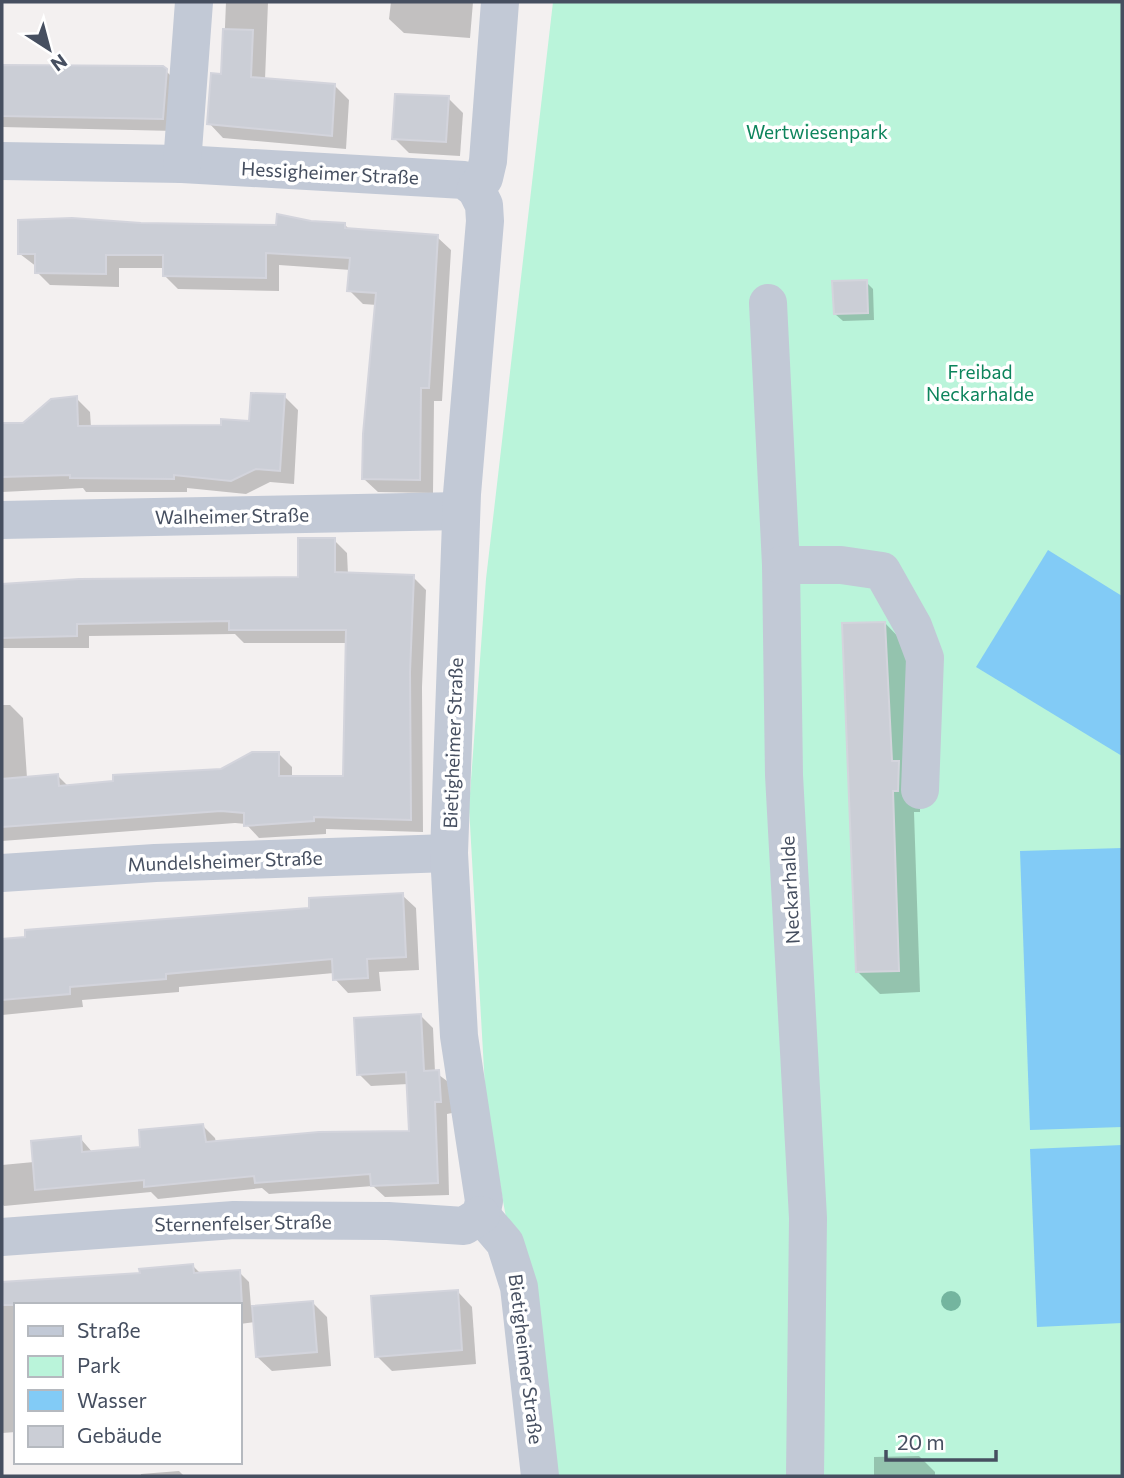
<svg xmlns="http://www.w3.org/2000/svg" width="1124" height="1478" viewBox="0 0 1124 1478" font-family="Commissioner,sans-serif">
  <rect width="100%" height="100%" fill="#f3f0f0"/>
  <!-- green -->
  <path fill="#baf4da" d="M 553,2 L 1122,2 L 1122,1476 L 557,1476 L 551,1422 L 505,1212 L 486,1105 L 469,807 L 486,579 Z"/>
  <!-- water -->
  <g fill="#82cbf6">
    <path d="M 1048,550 L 1122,596 L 1122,756 L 976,667 Z"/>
    <path d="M 1122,848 L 1122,1127 L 1030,1130 L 1020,851 Z"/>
    <path d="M 1122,1145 L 1122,1323 L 1037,1327 L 1030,1149 Z"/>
  </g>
  <!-- shadow -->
  <g fill="#0003">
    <path d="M 226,2 L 268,2 L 265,80 L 334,85 L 349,100 L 346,149 L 223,138 L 209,123 L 223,76 Z"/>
    <path d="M 391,2 L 473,2 L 470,38 L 404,33 L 389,19 Z"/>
    <path d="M 2,65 L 166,71 L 179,84 L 175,131 L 2,127 Z"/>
    <path d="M 448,98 L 463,113 L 460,156 L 409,153 L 394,138 Z"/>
    <path d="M 311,223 L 344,224 L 350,230 L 437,237 L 451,250 L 442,401 L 434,401 L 433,493 L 378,492 L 364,479 L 377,305 L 363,304 L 349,290 L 351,270 L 279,265 L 279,291 L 178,289 L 165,276 L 165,268 L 119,268 L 119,287 L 50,285 L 37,272 L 37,267 L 20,254 L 141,225 L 278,227 Z"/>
    <path d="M 866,282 L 873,289 L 874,320 L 843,321 L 835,314 Z"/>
    <path d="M 284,396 L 298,410 L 294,484 L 270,482 L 246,494 L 187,488 L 187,492 L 86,492 L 83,488 L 2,492 L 2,425 L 24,424 L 76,398 L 90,412 L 91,428 L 222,427 L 251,423 Z"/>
    <path d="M 334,540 L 347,553 L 348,575 L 413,577 L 426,590 L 422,687 L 423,832 L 326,829 L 326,834 L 259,838 L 246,824 L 235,823 L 2,841 L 2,705 L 10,705 L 23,718 L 27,778 L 57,775 L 69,787 L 222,770 L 279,754 L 292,767 L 292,778 L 345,778 L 348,643 L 244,643 L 235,634 L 89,636 L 89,648 L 2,648 L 2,584 L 300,578 Z"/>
    <path d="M 885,623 L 907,646 L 920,784 L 920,812 L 914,812 L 920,992 L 880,994 L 858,972 Z"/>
    <path d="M 402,895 L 416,908 L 419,970 L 379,972 L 381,991 L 348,993 L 335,979 L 334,973 L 179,987 L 179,992 L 82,1000 L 83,1007 L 2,1015 L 2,941 L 311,910 Z"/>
    <path d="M 421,1016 L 433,1028 L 435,1072 L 451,1084 L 452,1113 L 447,1114 L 449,1195 L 385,1197 L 373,1186 L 269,1194 L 262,1188 L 158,1199 L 151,1192 L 4,1206 L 2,1204 L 2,1165 L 34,1162 L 80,1138 L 93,1153 L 142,1149 L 203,1126 L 215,1138 L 216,1143 L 411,1132 L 408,1084 L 371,1086 L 359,1074 Z"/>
    <path d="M 193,1266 L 201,1274 L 239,1272 L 249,1282 L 251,1307 L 312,1302 L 327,1317 L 331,1366 L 272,1371 L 257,1357 L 255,1322 L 240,1324 L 240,1305 L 16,1305 L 16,1432 L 2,1433 L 2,1298 Z"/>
    <path d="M 458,1292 L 472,1307 L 476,1364 L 392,1371 L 377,1356 Z"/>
    <path d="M 919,1456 L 935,1472 L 935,1476 L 874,1476 L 874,1457 Z"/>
    <path d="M 179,1471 L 184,1476 L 141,1476 L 141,1474 Z"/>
    <path d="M 492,1475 L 494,1476 L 456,1476 Z"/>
  </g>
  <!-- building -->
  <g fill="#cbced6" stroke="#d3d4dc" stroke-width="2">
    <path d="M 223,29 L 253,30 L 251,77 L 335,84 L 332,136 L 207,124 L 211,73 L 221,74 Z"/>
    <path d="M 2,65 L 163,66 L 167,69 L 163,119 L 2,116 Z"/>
    <path d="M 395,94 L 449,96 L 446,142 L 392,139 Z"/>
    <path d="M 277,214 L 311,221 L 345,223 L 345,228 L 438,235 L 429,388 L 421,388 L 420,480 L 362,479 L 363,434 L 376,293 L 347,291 L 350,258 L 266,253 L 266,278 L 163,276 L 163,255 L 106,255 L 106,274 L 35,273 L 35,254 L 18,254 L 18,220 L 72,218 L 141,223 L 276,225 Z"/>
    <path d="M 867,280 L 868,313 L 834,314 L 832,281 Z"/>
    <path d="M 251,393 L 285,394 L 280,471 L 256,469 L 231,481 L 174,475 L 174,479 L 70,478 L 70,475 L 2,477 L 2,423 L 23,423 L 51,399 L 77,396 L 78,426 L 221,425 L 221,419 L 249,421 Z"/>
    <path d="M 298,538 L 335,538 L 335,572 L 414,575 L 410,672 L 411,820 L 314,817 L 314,821 L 244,826 L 244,813 L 221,811 L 2,827 L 2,779 L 58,774 L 59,786 L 113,781 L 113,775 L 221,769 L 252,752 L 279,752 L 279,776 L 343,776 L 346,630 L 229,630 L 229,621 L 77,624 L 77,636 L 2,638 L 2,584 L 79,579 L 298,577 Z"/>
    <path d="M 885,622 L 892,761 L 899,761 L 898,791 L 893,791 L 899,971 L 856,972 L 842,623 Z"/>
    <path d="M 403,893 L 406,957 L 367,959 L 368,978 L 333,980 L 332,959 L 166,974 L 166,979 L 70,987 L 70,994 L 2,1000 L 2,939 L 25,937 L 25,930 L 309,908 L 309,898 Z"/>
    <path d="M 421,1014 L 424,1071 L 439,1070 L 441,1102 L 435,1102 L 438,1183 L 371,1186 L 370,1174 L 255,1183 L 254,1176 L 144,1187 L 144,1180 L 35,1190 L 31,1141 L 81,1136 L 82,1152 L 140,1147 L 139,1130 L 203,1124 L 206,1142 L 319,1132 L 409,1131 L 406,1072 L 357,1075 L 354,1018 Z"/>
    <path d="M 193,1264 L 194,1273 L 240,1270 L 242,1305 L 3,1305 L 2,1282 L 140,1273 L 139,1269 Z"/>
    <path d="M 458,1290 L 462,1350 L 375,1357 L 371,1296 Z"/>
    <path d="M 313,1301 L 317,1352 L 256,1357 L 252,1306 Z"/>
  </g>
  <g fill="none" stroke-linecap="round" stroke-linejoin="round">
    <!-- minor -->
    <g stroke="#c2c9d6" stroke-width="38">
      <path d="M 2,161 L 182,164 L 464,180 L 476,189"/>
      <path d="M 182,164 L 194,2"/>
      <path d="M 768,303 L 781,565 L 784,775 L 808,1218 L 805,1476"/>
      <path d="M 2,520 L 461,511"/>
      <path d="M 781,565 L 841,565 L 882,571 L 913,626 L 925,658 L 920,790"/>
      <path d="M 2,873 L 155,863 L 449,853"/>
      <path d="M 481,1215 L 484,1201 L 459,1036 L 449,853 L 462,494 L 485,221 L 484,205 L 476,189 L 484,178 L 488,161 L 500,2"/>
      <path d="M 481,1215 L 505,1243 L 519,1287 L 540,1476"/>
      <path d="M 2,1237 L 234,1220 L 388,1221 L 464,1226 L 481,1215"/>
    </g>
  </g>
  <!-- trees -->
  <circle fill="#74b59f" cx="951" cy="1301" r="10"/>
  <g text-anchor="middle" stroke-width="7" stroke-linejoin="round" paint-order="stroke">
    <!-- park labels -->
    <g font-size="19" fill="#0d845c" stroke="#fff">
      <text x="817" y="139">Wertwiesenpark</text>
      <text x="980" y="379">Freibad<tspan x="980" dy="22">Neckarhalde</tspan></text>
    </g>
    <!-- street labels -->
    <g font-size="19" fill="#464f60" stroke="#fff">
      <text transform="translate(330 173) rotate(3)" y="7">Hessigheimer Straße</text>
      <text transform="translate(232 516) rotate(-1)" y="7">Walheimer Straße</text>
      <text transform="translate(453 743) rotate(-88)" y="7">Bietigheimer Straße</text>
      <text transform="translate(225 861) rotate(-2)" y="7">Mundelsheimer Straße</text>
      <text transform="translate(790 890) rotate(-93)" y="7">Neckarhalde</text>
      <text transform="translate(243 1223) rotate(-1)" y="7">Sternenfelser Straße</text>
      <text transform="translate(526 1359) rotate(83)" y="7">Bietigheimer Straße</text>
    </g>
  </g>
  <!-- border -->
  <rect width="1124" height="1478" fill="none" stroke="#464f60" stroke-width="7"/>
  <!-- legend -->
  <rect x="14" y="1303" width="228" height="161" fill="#ffffff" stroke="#b5b9bf" stroke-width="2"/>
  <rect x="28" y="1326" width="35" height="10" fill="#c2c9d6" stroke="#b5b9bf" stroke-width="2"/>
  <text x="77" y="1338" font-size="21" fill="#464f60">Straße</text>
  <rect x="28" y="1356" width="35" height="21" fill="#baf4da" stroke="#b5b9bf" stroke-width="2"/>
  <text x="77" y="1373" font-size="21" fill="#464f60">Park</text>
  <rect x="28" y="1390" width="35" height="21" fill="#82cbf6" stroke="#b5b9bf" stroke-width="2"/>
  <text x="77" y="1408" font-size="21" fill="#464f60">Wasser</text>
  <rect x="28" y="1426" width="35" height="21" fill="#cbced6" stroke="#b5b9bf" stroke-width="2"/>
  <text x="77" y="1443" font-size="21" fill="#464f60">Gebäude</text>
  <!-- north arrow -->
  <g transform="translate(49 49) rotate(144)" stroke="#ffffff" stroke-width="5" paint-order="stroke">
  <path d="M0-5L12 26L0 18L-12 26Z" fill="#464f60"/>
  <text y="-10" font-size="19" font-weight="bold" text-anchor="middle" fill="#464f60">N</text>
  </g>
  <!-- scale -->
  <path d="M886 1450v10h110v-10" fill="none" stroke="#464f60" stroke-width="3.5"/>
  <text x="897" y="1450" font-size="21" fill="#464f60" stroke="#ffffff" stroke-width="5" paint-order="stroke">20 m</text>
</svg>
